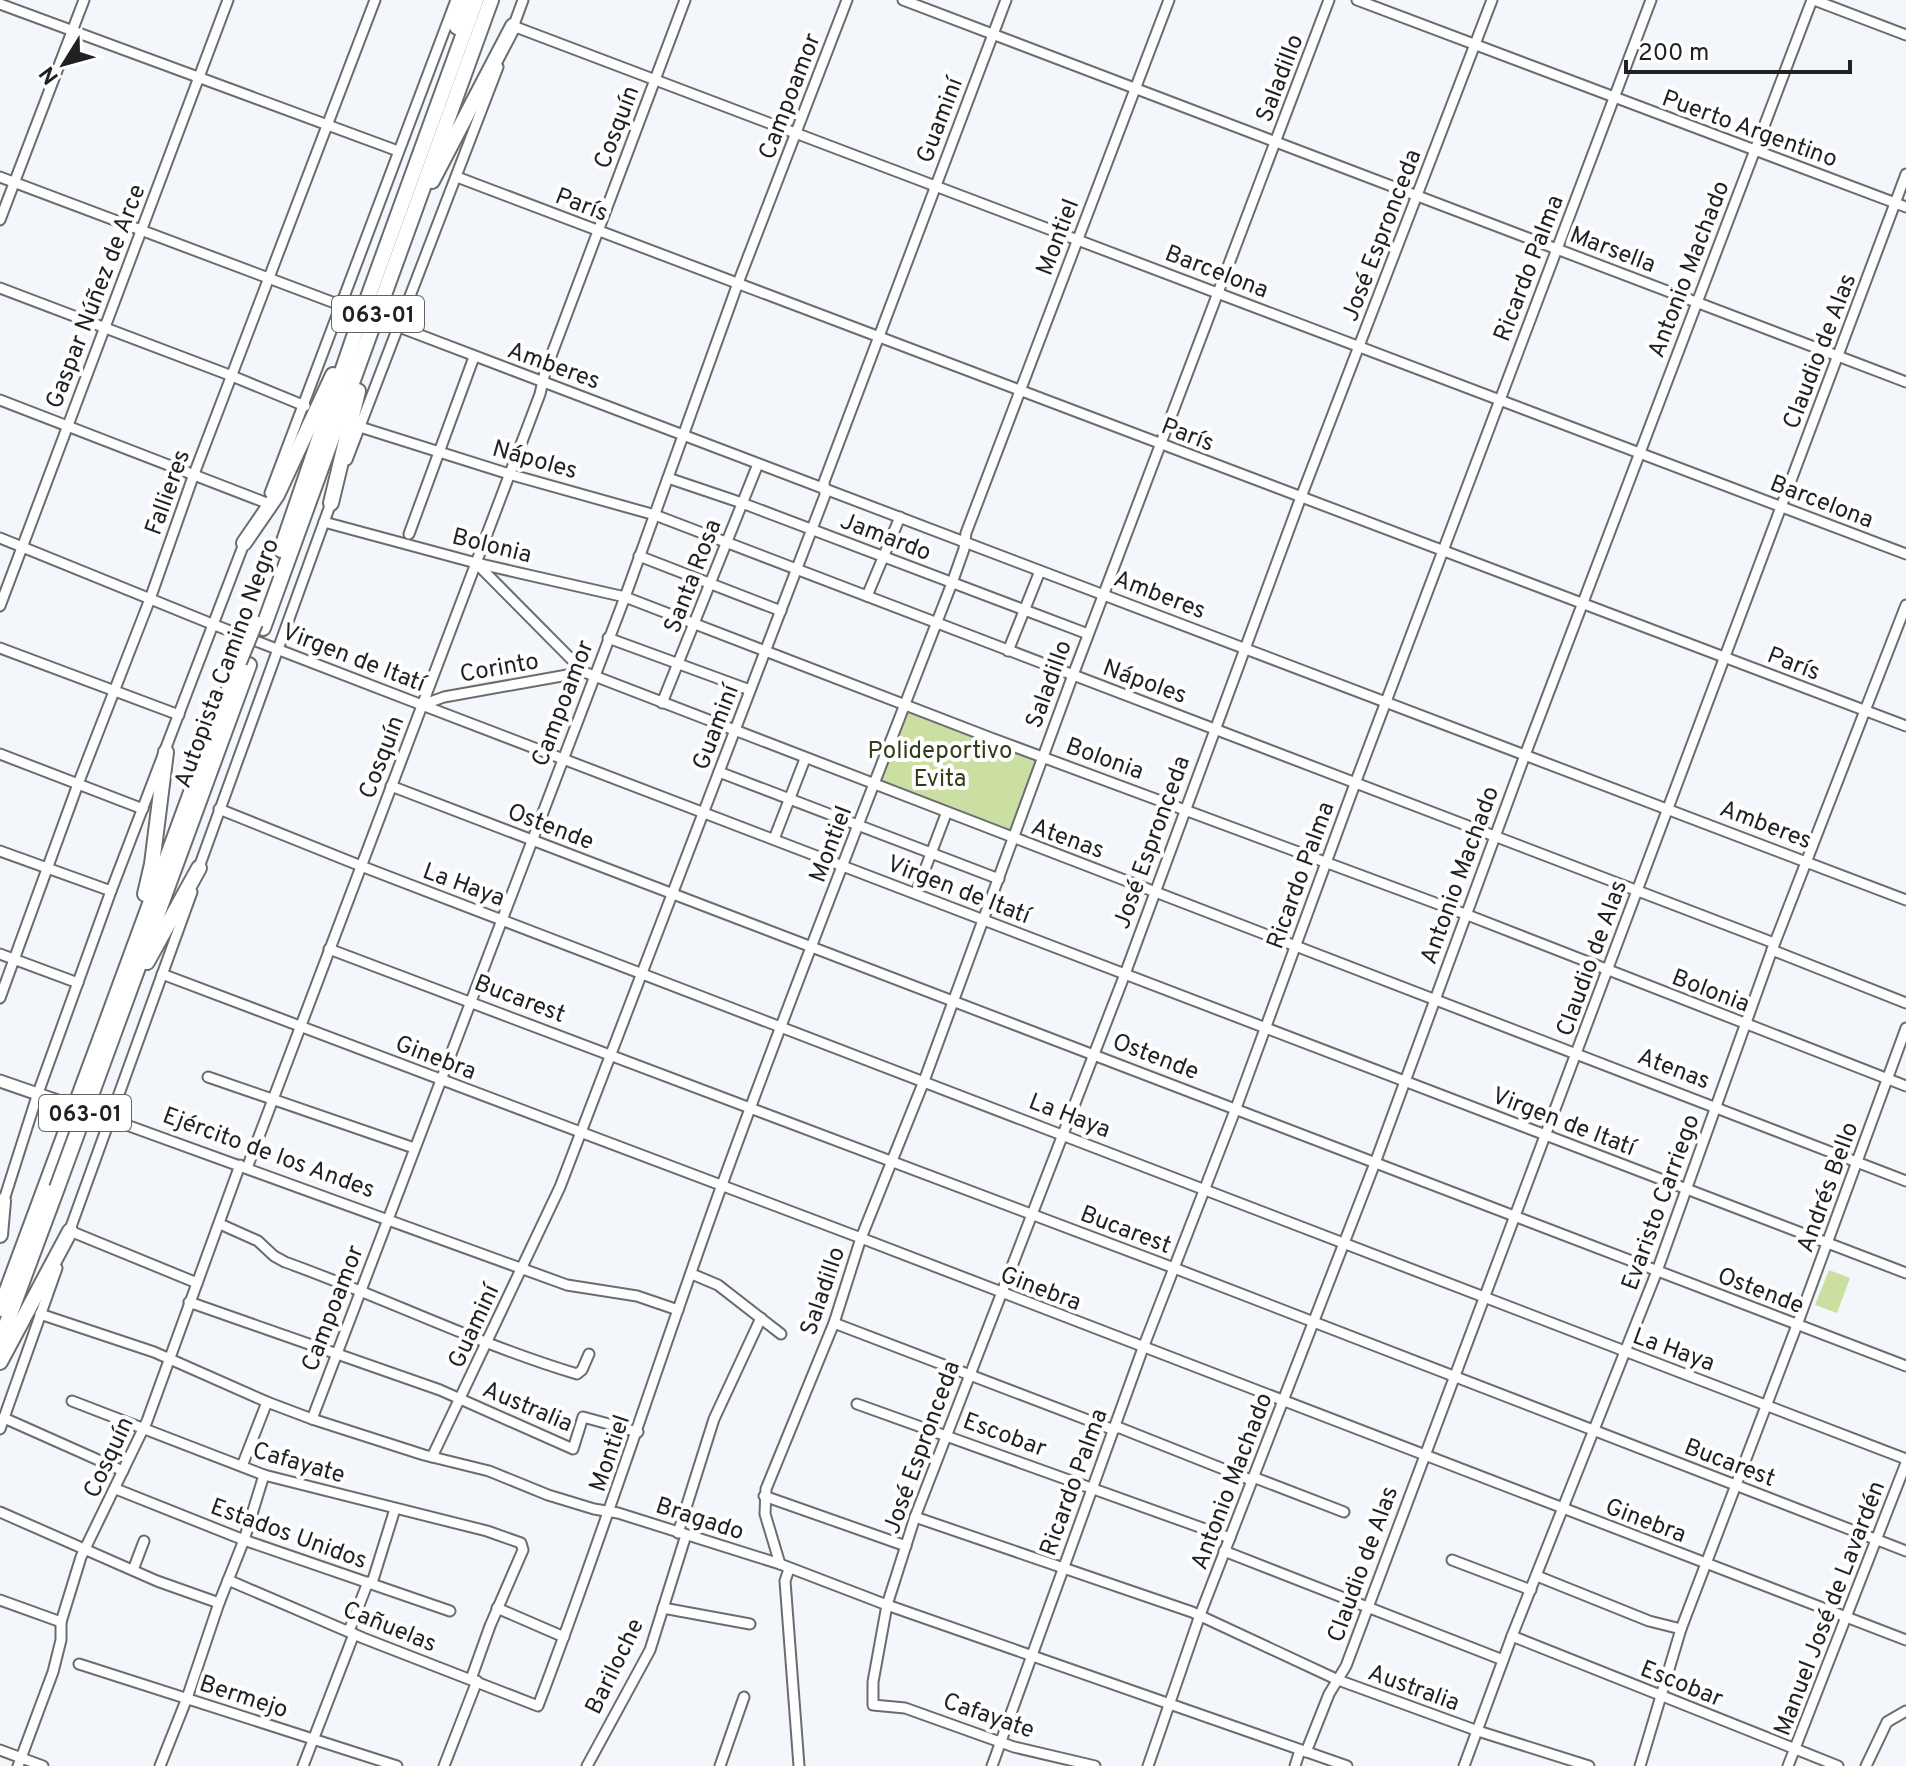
<svg xmlns="http://www.w3.org/2000/svg" width="1906" height="1766" viewBox="0 0 1906 1766" font-family="Overpass,sans-serif">
  <rect width="100%" height="100%" fill="#f3f7fb"/>
  <!-- green -->
  <g fill="#cbdfa3">
    <path d="M 904,704 L 1043,757 L 1014,840 L 874,785 Z"/>
    <path d="M 1829,1270 L 1850,1278 L 1837,1313 L 1815,1305 Z"/>
  </g>
  <g fill="none" stroke-linecap="round" stroke-linejoin="round">
    <!-- minor casing -->
    <g stroke="#6a6d70" stroke-width="13">
      <g id="minor">
        <path d="M 903,0 L 1906,382"/>
        <path d="M 1357,0 L 1906,207"/>
        <path d="M 1814,0 L 1906,35"/>
        <path d="M 0,4 L 398,151"/>
        <path d="M 513,26 L 1906,554"/>
        <path d="M 512,30 L 523,0"/>
        <path d="M 0,177 L 340,305"/>
        <path d="M 457,177 L 1906,726"/>
        <path d="M 0,220 L 84,0"/>
        <path d="M 0,288 L 232,376 L 305,406"/>
        <path d="M 399,327 L 1906,900"/>
        <path d="M 0,400 L 264,502"/>
        <path d="M 360,427 L 509,474 L 655,515 L 1774,943"/>
        <path d="M 347,460 L 498,67"/>
        <path d="M 668,478 L 742,503 L 1088,634"/>
        <path d="M 270,493 L 456,0"/>
        <path d="M 324,522 L 476,563 L 625,597 L 991,738 L 1465,914 L 1906,1086"/>
        <path d="M 409,534 L 474,357"/>
        <path d="M 0,538 L 212,624 L 422,705 L 1906,1273"/>
        <path d="M 639,556 L 781,611"/>
        <path d="M 477,564 L 584,672 L 1906,1181"/>
        <path d="M 867,596 L 900,517"/>
        <path d="M 0,606 L 228,0"/>
        <path d="M 608,638 L 750,690"/>
        <path d="M 0,648 L 179,715"/>
        <path d="M 1008,651 L 1040,571"/>
        <path d="M 662,703 L 758,464"/>
        <path d="M 422,705 L 444,697 L 584,672"/>
        <path d="M 0,754 L 143,809"/>
        <path d="M 719,772 L 999,879"/>
        <path d="M 391,786 L 1906,1366"/>
        <path d="M 219,809 L 361,866 L 1906,1459"/>
        <path d="M 774,839 L 805,759"/>
        <path d="M 0,851 L 111,891"/>
        <path d="M 198,870 L 332,500"/>
        <path d="M 916,893 L 946,814"/>
        <path d="M 329,949 L 1174,1268 L 1906,1551"/>
        <path d="M 1772,950 L 1906,1003"/>
        <path d="M 0,954 L 78,983"/>
        <path d="M 162,974 L 861,1238 L 1906,1640"/>
        <path d="M 0,998 L 78,784 L 150,599 L 194,474 L 375,0"/>
        <path d="M 208,1077 L 414,1148"/>
        <path d="M 110,1119 L 567,1285 L 637,1296 L 678,1310"/>
        <path d="M 247,1168 L 540,394 L 545,372 L 685,0"/>
        <path d="M 3,1203 L 38,1093 L 111,891 L 245,541"/>
        <path d="M 220,1224 L 258,1241 L 274,1256 L 285,1262 C 383,1297 477,1344 577,1374 L 582,1370 L 589,1354"/>
        <path d="M 70,1231 L 197,1283"/>
        <path d="M 68,1235 L 192,892"/>
        <path d="M 692,1274 L 718,1285 L 781,1334"/>
        <path d="M 189,1302 L 440,1390 L 573,1449 L 583,1417 L 638,1432"/>
        <path d="M 40,1314 L 154,1352 L 267,1402 L 312,1419 L 424,1455 L 489,1471 L 548,1495 L 594,1509 L 618,1513 L 780,1564 L 887,1605 L 1347,1766"/>
        <path d="M 834,1323 L 1114,1430"/>
        <path d="M 72,1401 L 264,1475 L 487,1531 L 521,1543 L 523,1550 L 490,1626 L 471,1679"/>
        <path d="M 857,1404 L 1230,1538"/>
        <path d="M 4,1418 L 123,1471"/>
        <path d="M 312,1419 L 625,597 L 738,283 L 847,0"/>
        <path d="M 1115,1426 L 1251,1480"/>
        <path d="M 0,1429 L 57,1268"/>
        <path d="M 432,1457 L 560,1187 L 825,495 L 824,482 L 1006,0"/>
        <path d="M 242,1466 L 267,1402"/>
        <path d="M 1253,1477 L 1344,1512"/>
        <path d="M 116,1489 L 244,1540 L 450,1611"/>
        <path d="M 764,1496 L 906,1546"/>
        <path d="M 0,1512 L 157,1581 L 219,1603"/>
        <path d="M 915,1517 L 1192,1612 L 1338,1680 L 1478,1731 L 1589,1766"/>
        <path d="M 678,1533 L 714,1419 L 761,1318"/>
        <path d="M 1224,1551 L 1503,1660"/>
        <path d="M 1452,1560 L 1531,1590"/>
        <path d="M 780,1564 L 765,1514 L 766,1489 L 834,1323 L 861,1238 L 924,1081 L 1073,675 L 1329,0"/>
        <path d="M 789,1569 L 785,1581 L 799,1766"/>
        <path d="M 133,1570 L 144,1541"/>
        <path d="M 1537,1576 L 1649,1621 L 1681,1629"/>
        <path d="M 228,1580 L 363,1638 L 538,1706 C 604,1533 660,1356 723,1182 C 796,981 875,782 952,583 L 964,549 L 966,533 L 1169,0"/>
        <path d="M 372,1583 L 395,1509"/>
        <path d="M 0,1600 L 61,1622"/>
        <path d="M 497,1608 L 564,1637"/>
        <path d="M 663,1608 L 750,1624"/>
        <path d="M 349,1631 L 368,1582"/>
        <path d="M 1512,1636 L 1838,1766"/>
        <path d="M 79,1664 L 397,1766"/>
        <path d="M 0,1750 L 43,1766"/>
        <path d="M 1306,1752 L 1329,1694 L 1346,1666 L 1906,174"/>
        <path d="M 18,1766 L 53,1672 L 61,1640 L 61,1622 L 81,1557 L 147,1421 L 240,1165"/>
        <path d="M 160,1766 L 187,1698 L 219,1603 L 244,1540 L 264,1475"/>
        <path d="M 303,1766 L 354,1634"/>
        <path d="M 444,1766 L 477,1681"/>
        <path d="M 587,1766 L 650,1650 L 686,1535"/>
        <path d="M 720,1766 L 744,1697"/>
        <path d="M 992,1766 L 1143,1348 L 1236,1108 L 1356,781 L 1651,0"/>
        <path d="M 1095,1766 L 1014,1747 L 905,1708 L 873,1705 L 873,1682 L 887,1605 L 915,1517 L 1125,974 L 1301,497 L 1492,0"/>
        <path d="M 1148,1766 L 1200,1615 L 1375,1163 L 1525,755 L 1812,0"/>
        <path d="M 1295,1766 L 1300,1750"/>
        <path d="M 1464,1766 L 1512,1636 L 1657,1271 L 1772,950 L 1906,605"/>
        <path d="M 1640,1766 L 1681,1629 L 1797,1325 L 1906,1028"/>
        <path d="M 1788,1766 L 1906,1463"/>
        <path d="M 1866,1766 L 1887,1722 L 1906,1711"/>
      </g>
    </g>
    <!-- major casing -->
    <g stroke="#6a6d70" stroke-width="15">
      <path id="major" d="M 0,1081 L 110,1119"/>
    </g>
    <!-- highway casing -->
    <g stroke="#6a6d70" stroke-width="18">
      <g id="highway">
        <path d="M 457,27 L 465,0"/>
        <path d="M 432,181 L 513,26"/>
        <path d="M 331,503 L 358,391"/>
        <path d="M 244,543 L 277,495 L 333,375"/>
        <path d="M 281,550 L 358,325 L 476,0"/>
        <path d="M 263,628 L 491,0"/>
        <path d="M 145,894 L 152,864 L 166,752"/>
        <path d="M 147,962 L 199,868"/>
        <path d="M 101,1037 L 239,662"/>
        <path d="M 112,1038 L 249,665"/>
        <path d="M 0,1235 L 3,1201"/>
        <path d="M 0,1309 L 75,1107"/>
        <path d="M 0,1341 L 57,1188"/>
        <path d="M 0,1362 L 70,1231"/>
      </g>
    </g>
    <!-- minor -->
    <use href="#minor" stroke="#fff" stroke-width="9"/>
    <!-- major -->
    <use href="#major" stroke="#fff" stroke-width="11"/>
    <!-- highway -->
    <use href="#highway" stroke="#fff" stroke-width="14"/>
    <!-- highway-bridge casing -->
    <g stroke="#6a6d70" stroke-width="18" stroke-linecap="butt">
      <g id="highway-bridge">
        <path d="M 239,662 L 255,623"/>
        <path d="M 75,1107 L 101,1037"/>
        <path d="M 57,1188 L 112,1038"/>
      </g>
    </g>
    <!-- highway-bridge -->
    <use href="#highway-bridge" stroke="#fff" stroke-width="14"/>
  </g>
  <g text-anchor="middle" stroke-width="8" stroke-linejoin="round" paint-order="stroke">
    <!-- shield labels -->
    <g fill="#fff" stroke="#626464" stroke-width="2">
      <rect x="332" y="296" width="92" height="36" rx="6"/>
      <rect x="39" y="1095" width="92" height="36" rx="6"/>
    </g>
    <g font-size="22" font-weight="bold" fill="#1f2122">
      <text x="378" y="322">063-01</text>
      <text x="85" y="1121">063-01</text>
    </g>
    <!-- street labels -->
    <g font-size="24" fill="#1f2122" stroke="#fff">
      <text transform="translate(1279 78) rotate(-69)" y="8">Saladillo</text>
      <text transform="translate(789 96) rotate(-69)" y="8">Campoamor</text>
      <text transform="translate(939 120) rotate(-69)" y="8">Guaminí</text>
      <text transform="translate(616 127) rotate(-69)" y="8">Cosquín</text>
      <text transform="translate(1750 128) rotate(20)" y="8">Puerto Argentino</text>
      <text transform="translate(582 204) rotate(21)" y="8">París</text>
      <text transform="translate(1381 235) rotate(-69)" y="8">José Espronceda</text>
      <text transform="translate(1057 237) rotate(-69)" y="8">Montiel</text>
      <text transform="translate(1613 249) rotate(21)" y="8">Marsella</text>
      <text transform="translate(1528 268) rotate(-69)" y="8">Ricardo Palma</text>
      <text transform="translate(1688 269) rotate(-69)" y="8">Antonio Machado</text>
      <text transform="translate(1217 271) rotate(21)" y="8">Barcelona</text>
      <text transform="translate(95 296) rotate(-69)" y="8">Gaspar Núñez de Arce</text>
      <text transform="translate(1819 351) rotate(-69)" y="8">Claudio de Alas</text>
      <text transform="translate(554 365) rotate(20)" y="8">Amberes</text>
      <text transform="translate(1188 434) rotate(21)" y="8">París</text>
      <text transform="translate(535 459) rotate(16)" y="8">Nápoles</text>
      <text transform="translate(167 492) rotate(-70)" y="8">Fallieres</text>
      <text transform="translate(1822 501) rotate(21)" y="8">Barcelona</text>
      <text transform="translate(886 536) rotate(21)" y="8">Jamardo</text>
      <text transform="translate(492 545) rotate(14)" y="8">Bolonia</text>
      <text transform="translate(692 576) rotate(-69)" y="8">Santa Rosa</text>
      <text transform="translate(1160 594) rotate(21)" y="8">Amberes</text>
      <text transform="translate(354 657) rotate(21)" y="8">Virgen de Itatí</text>
      <text transform="translate(226 663) rotate(-70)" y="8">Autopista Camino Negro</text>
      <text transform="translate(1794 663) rotate(21)" y="8">París</text>
      <text transform="translate(499 667) rotate(-10)" y="8">Corinto</text>
      <text transform="translate(1145 681) rotate(20)" y="8">Nápoles</text>
      <text transform="translate(1048 684) rotate(-70)" y="8">Saladillo</text>
      <text transform="translate(562 703) rotate(-69)" y="8">Campoamor</text>
      <text transform="translate(715 727) rotate(-69)" y="8">Guaminí</text>
      <text transform="translate(381 757) rotate(-69)" y="8">Cosquín</text>
      <text transform="translate(1105 758) rotate(20)" y="8">Bolonia</text>
      <text transform="translate(1766 824) rotate(21)" y="8">Amberes</text>
      <text transform="translate(551 826) rotate(21)" y="8">Ostende</text>
      <text transform="translate(1068 838) rotate(20)" y="8">Atenas</text>
      <text transform="translate(1151 842) rotate(-70)" y="8">José Espronceda</text>
      <text transform="translate(830 844) rotate(-69)" y="8">Montiel</text>
      <text transform="translate(1300 875) rotate(-70)" y="8">Ricardo Palma</text>
      <text transform="translate(1459 875) rotate(-70)" y="8">Antonio Machado</text>
      <text transform="translate(464 884) rotate(20)" y="8">La Haya</text>
      <text transform="translate(959 889) rotate(21)" y="8">Virgen de Itatí</text>
      <text transform="translate(1591 958) rotate(-70)" y="8">Claudio de Alas</text>
      <text transform="translate(1711 990) rotate(21)" y="8">Bolonia</text>
      <text transform="translate(520 998) rotate(21)" y="8">Bucarest</text>
      <text transform="translate(1156 1056) rotate(21)" y="8">Ostende</text>
      <text transform="translate(436 1057) rotate(21)" y="8">Ginebra</text>
      <text transform="translate(1674 1068) rotate(21)" y="8">Atenas</text>
      <text transform="translate(1070 1115) rotate(21)" y="8">La Haya</text>
      <text transform="translate(1564 1121) rotate(21)" y="8">Virgen de Itatí</text>
      <text transform="translate(269 1152) rotate(20)" y="8">Ejército de los Andes</text>
      <text transform="translate(1827 1187) rotate(-70)" y="8">Andrés Bello</text>
      <text transform="translate(1660 1202) rotate(-70)" y="8">Evaristo Carriego</text>
      <text transform="translate(1126 1229) rotate(21)" y="8">Bucarest</text>
      <text transform="translate(1041 1288) rotate(21)" y="8">Ginebra</text>
      <text transform="translate(1761 1290) rotate(21)" y="8">Ostende</text>
      <text transform="translate(822 1291) rotate(-71)" y="8">Saladillo</text>
      <text transform="translate(332 1308) rotate(-69)" y="8">Campoamor</text>
      <text transform="translate(473 1326) rotate(-65)" y="8">Guaminí</text>
      <text transform="translate(1674 1349) rotate(20)" y="8">La Haya</text>
      <text transform="translate(528 1406) rotate(23)" y="8">Australia</text>
      <text transform="translate(1005 1434) rotate(20)" y="8">Escobar</text>
      <text transform="translate(921 1447) rotate(-70)" y="8">José Espronceda</text>
      <text transform="translate(609 1453) rotate(-71)" y="8">Montiel</text>
      <text transform="translate(108 1457) rotate(-65)" y="8">Cosquín</text>
      <text transform="translate(299 1462) rotate(16)" y="8">Cafayate</text>
      <text transform="translate(1730 1462) rotate(21)" y="8">Bucarest</text>
      <text transform="translate(1231 1481) rotate(-69)" y="8">Antonio Machado</text>
      <text transform="translate(1073 1482) rotate(-70)" y="8">Ricardo Palma</text>
      <text transform="translate(700 1518) rotate(18)" y="8">Bragado</text>
      <text transform="translate(1646 1520) rotate(21)" y="8">Ginebra</text>
      <text transform="translate(289 1533) rotate(20)" y="8">Estados Unidos</text>
      <text transform="translate(1362 1564) rotate(-70)" y="8">Claudio de Alas</text>
      <text transform="translate(1829 1608) rotate(-69)" y="8">Manuel José de Lavardén</text>
      <text transform="translate(390 1626) rotate(22)" y="8">Cañuelas</text>
      <text transform="translate(614 1666) rotate(-64)" y="8">Bariloche</text>
      <text transform="translate(1682 1683) rotate(22)" y="8">Escobar</text>
      <text transform="translate(1414 1687) rotate(20)" y="8">Australia</text>
      <text transform="translate(244 1696) rotate(18)" y="8">Bermejo</text>
      <text transform="translate(989 1715) rotate(19)" y="8">Cafayate</text>
    </g>
    <!-- park labels -->
    <g font-size="24" fill="#323c16" stroke="#fff">
      <text x="940" y="758">Polideportivo<tspan x="940" dy="28">Evita</tspan></text>
    </g>
  </g>
  <!-- north arrow -->
  <g transform="translate(64 64) rotate(233)" stroke="#ffffff" stroke-width="6" paint-order="stroke">
  <path d="M0-6L14 30L0 20L-14 30Z" fill="#1f2122"/>
  <text y="-12" font-size="22" font-weight="bold" text-anchor="middle" fill="#1f2122">N</text>
  </g>
  <!-- scale -->
  <path d="M1626 60v12h224v-12" fill="none" stroke="#1f2122" stroke-width="4"/>
  <text x="1638" y="60" font-size="24" fill="#1f2122" stroke="#ffffff" stroke-width="6" paint-order="stroke">200 m</text>
</svg>
